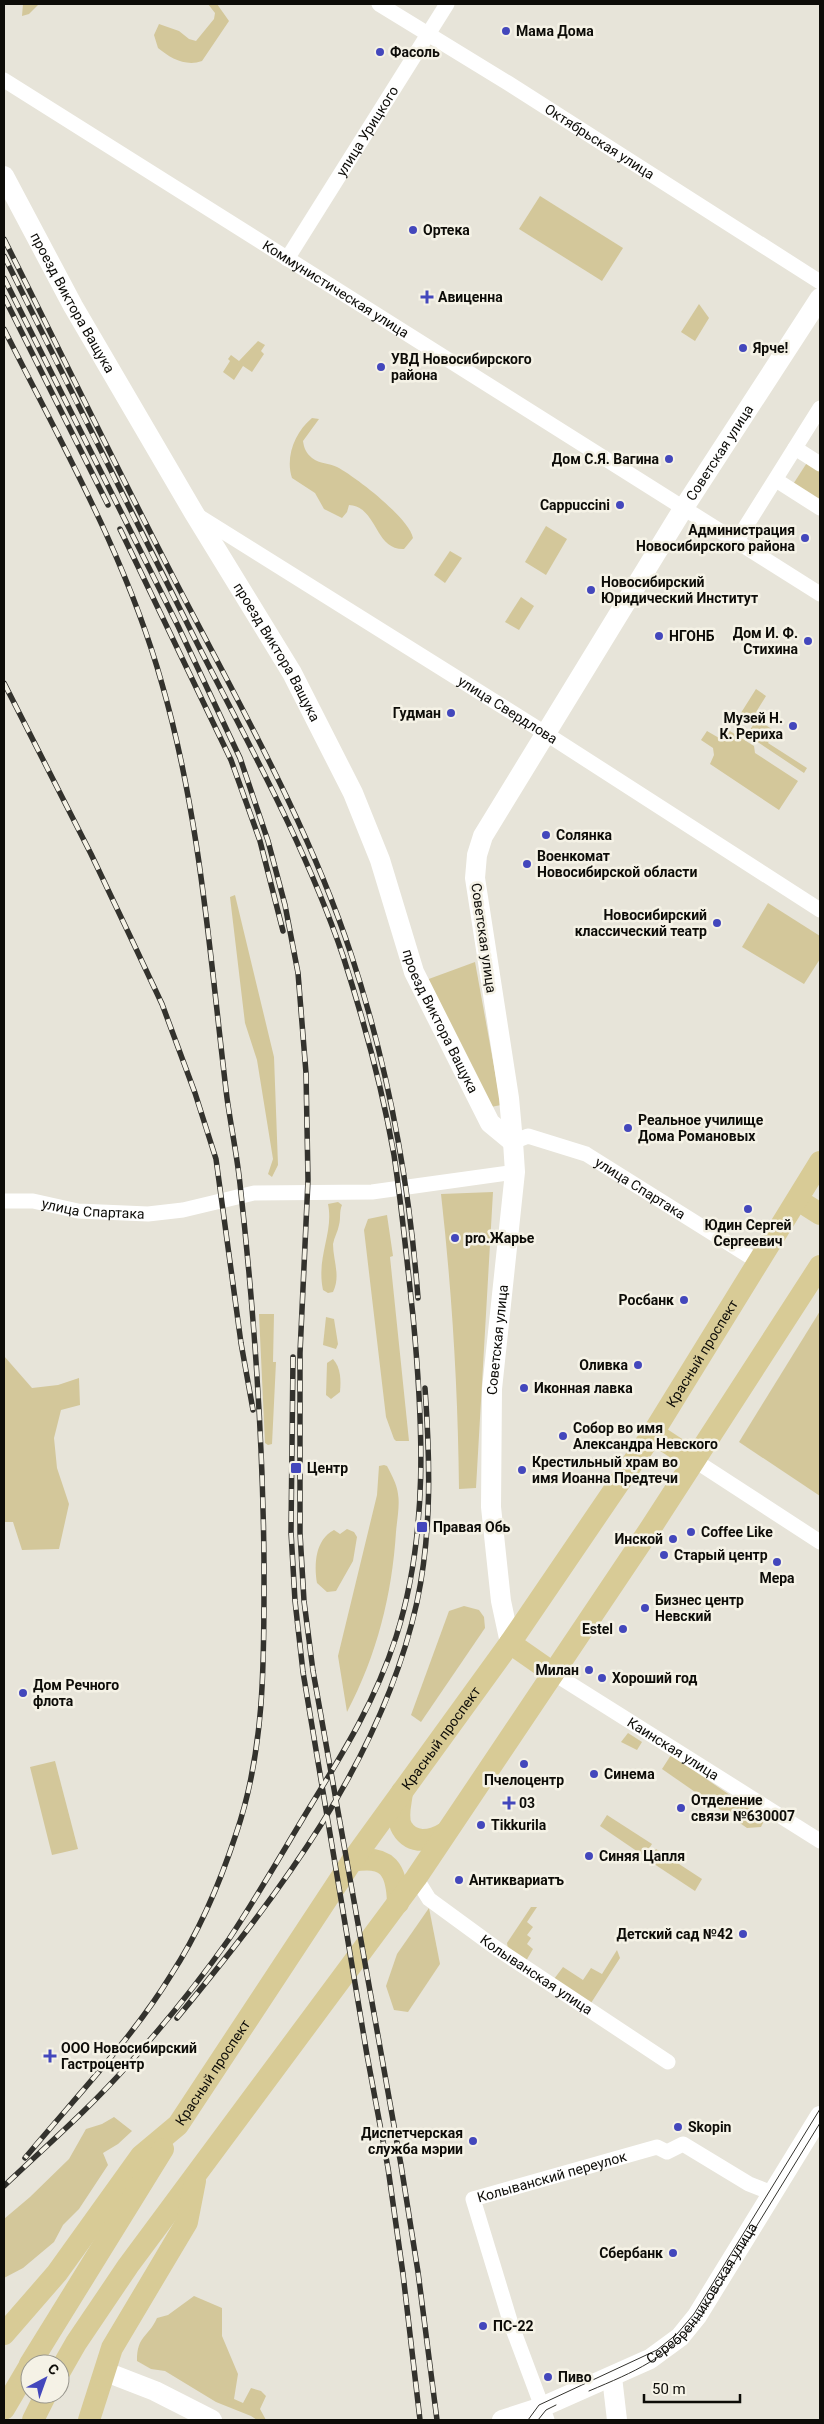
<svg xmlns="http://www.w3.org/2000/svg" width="824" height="2424" viewBox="0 0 824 2424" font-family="Roboto,sans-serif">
  <rect width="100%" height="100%" fill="#e7e4d9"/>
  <!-- green -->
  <g fill="#d3c79a">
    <path d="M 23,4 L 39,4 L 29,14 L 22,16 Z"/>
    <path d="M 208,4 L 217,4 L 229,21 L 202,61 C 186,67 170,58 158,48 L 154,35 L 159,24 L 179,31 L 189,39 L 196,41 L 214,19 L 215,13 Z"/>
    <path d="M 540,196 L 623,248 L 602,281 L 519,229 Z"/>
    <path d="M 699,304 L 709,318 L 695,341 L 681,332 Z"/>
    <path d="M 258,341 L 265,345 L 261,351 L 264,354 L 252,372 L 243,366 L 234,380 L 223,372 L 230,361 L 228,359 L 231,355 L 239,361 Z"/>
    <path d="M 312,418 L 319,419 L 303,441 C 304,448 306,453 312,458 C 320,464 329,463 337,467 C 356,477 409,518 413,538 L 404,549 C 374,550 378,507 349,505 L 347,512 L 342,518 L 324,509 L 315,493 L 292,478 C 285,457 295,432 312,418 Z"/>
    <path d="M 810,458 L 820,464 L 820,508 L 790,489 Z"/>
    <path d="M 546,526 L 567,539 L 546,575 L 525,562 Z"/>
    <path d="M 450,551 L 462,558 L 445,583 L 434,575 Z"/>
    <path d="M 521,597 L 534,606 L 519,630 L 505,622 Z"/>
    <path d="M 756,689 L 766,696 L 753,717 L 775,731 L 768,743 L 807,768 L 804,773 L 747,735 L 753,725 L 739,716 Z"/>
    <path d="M 725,728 L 754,746 L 755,753 L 798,781 L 779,810 L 710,764 L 714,755 L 713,748 L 701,740 L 707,731 L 719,738 Z"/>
    <path d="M 235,895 L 274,1057 L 278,1165 L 272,1177 L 268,1174 L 273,1159 L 257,1060 L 245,1023 L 230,897 Z"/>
    <path d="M 768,903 L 820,936 L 820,959 L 804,984 L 742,947 Z"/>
    <path d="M 475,962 L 501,1105 L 491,1107 L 426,980 Z"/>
    <path d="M 493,1192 L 476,1488 L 459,1489 C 458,1390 452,1292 441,1194 Z"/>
    <path d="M 338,1202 L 342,1205 C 339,1212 341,1218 339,1225 C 338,1231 334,1238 333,1244 C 333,1260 341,1276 333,1292 L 328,1293 L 323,1290 C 316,1256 334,1233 328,1204 Z"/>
    <path d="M 387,1215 L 393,1256 L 390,1257 L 409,1441 L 396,1441 L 394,1439 L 386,1417 L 364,1230 L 368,1219 Z"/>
    <path d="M 820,1311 L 820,1496 L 739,1442 Z"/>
    <path d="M 259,1314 L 274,1314 L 273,1362 L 276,1362 L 272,1444 L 268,1445 L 265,1443 Z"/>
    <path d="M 326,1317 L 334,1319 L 338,1344 L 336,1349 L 323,1345 Z"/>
    <path d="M 4,1356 L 32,1388 L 58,1385 L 79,1378 L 80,1405 L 61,1410 L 54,1438 L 57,1468 L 69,1504 L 59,1549 L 22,1550 L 13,1522 L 4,1522 Z"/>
    <path d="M 333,1359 C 341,1368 341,1380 340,1392 L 331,1399 L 326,1395 L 327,1363 Z"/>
    <path d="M 384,1465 L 387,1466 C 391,1474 397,1484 398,1494 C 400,1505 397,1520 396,1532 C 392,1595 377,1655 347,1712 L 338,1656 L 377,1495 L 379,1466 Z"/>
    <path d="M 347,1529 L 354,1532 L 357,1537 L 353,1561 L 336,1591 L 327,1592 L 317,1583 C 314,1564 315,1540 334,1530 L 340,1534 Z"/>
    <path d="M 464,1606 L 479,1610 L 484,1617 L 485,1628 L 421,1722 L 411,1715 L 449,1611 Z"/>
    <path d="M 628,1733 L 642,1742 L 637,1750 L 621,1742 Z"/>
    <path d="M 671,1755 L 765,1819 L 761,1827 L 747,1828 L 662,1769 Z"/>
    <path d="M 55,1761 L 78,1849 L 52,1855 L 30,1767 Z"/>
    <path d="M 607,1815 L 652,1844 L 644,1856 L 600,1826 Z"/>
    <path d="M 656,1849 L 702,1879 L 695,1891 L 648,1860 Z"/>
    <path d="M 531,1907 L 537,1907 L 527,1922 L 533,1927 L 527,1935 L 531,1938 L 527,1944 L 533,1949 L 526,1961 L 508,1949 L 507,1943 Z"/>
    <path d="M 429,1908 L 440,1964 L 408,2012 L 394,2010 L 386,1986 L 397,1954 Z"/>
    <path d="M 617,1950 L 620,1958 L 591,2003 L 554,1979 L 563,1967 L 583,1980 L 591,1968 L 602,1974 Z"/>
    <path d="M 114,2117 L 132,2131 L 118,2144 L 103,2153 L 108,2165 L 79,2209 L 63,2225 L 54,2242 L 23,2268 L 4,2278 L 4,2219 L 30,2197 L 69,2159 L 86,2129 L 102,2124 Z"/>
    <path d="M 194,2296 L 222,2308 L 222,2336 L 238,2374 L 234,2399 L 243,2403 L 251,2388 L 261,2391 L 266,2396 L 260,2409 L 266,2420 L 257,2420 L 251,2416 L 216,2402 L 165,2371 L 151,2369 L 137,2361 C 137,2335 148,2338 157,2318 L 168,2315 Z"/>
  </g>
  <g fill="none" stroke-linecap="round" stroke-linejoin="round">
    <!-- street -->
    <g stroke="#fff" stroke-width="15">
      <path id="s1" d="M 379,4 L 508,83 L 820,282"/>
      <path id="s2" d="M 4,80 L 820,594"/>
      <path id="s3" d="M 287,259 L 447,4"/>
      <path d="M 795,448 L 820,464"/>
      <path d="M 776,480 L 820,508"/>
      <path id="s4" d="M 195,514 L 545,733 L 820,910"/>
      <path d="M 736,542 L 820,408"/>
      <path id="s5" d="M 513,1142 L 528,1136 L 586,1154 L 760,1263"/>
      <path id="s6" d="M 4,1201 L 33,1201 L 78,1211 L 148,1214 L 183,1210 L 254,1193 L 372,1192 L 515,1172"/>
      <path d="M 694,1460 L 820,1542"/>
      <path id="s7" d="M 553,1673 L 820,1841"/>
      <path id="s8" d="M 416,1878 L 429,1899 L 496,1948 L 668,2062"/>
      <path id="s9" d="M 547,2420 L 511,2324 L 473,2199 L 657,2147 L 667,2152 L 683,2144 L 749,2184 L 772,2193"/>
    </g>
    <!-- secondary -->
    <g stroke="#fff" stroke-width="20">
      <path id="s10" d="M 4,176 L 73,306 L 194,513 L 292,673 L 353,793 L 380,860 L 414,972 L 490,1123 L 513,1142"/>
      <path id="s11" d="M 510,1643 L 501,1601 L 491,1507 L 492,1389 L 515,1172 L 513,1142 L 509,1098 L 475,878 L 477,855 L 483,836 L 683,509 L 820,298"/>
      <path d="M 106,2372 L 155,2391 L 212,2420"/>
      <path d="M 612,2377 L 617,2420"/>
      <path id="s12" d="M 502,2420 L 542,2407 L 650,2359 L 680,2337 L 697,2316 L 820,2116"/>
    </g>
    <!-- primary -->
    <g stroke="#d8cb96" stroke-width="22">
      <path d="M 798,1200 L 820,1214"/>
      <path d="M 653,1433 L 694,1460"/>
      <path d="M 510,1643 L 553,1673"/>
      <path d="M 402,1792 C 401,1803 396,1818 402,1828 C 412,1845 432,1841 445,1833"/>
      <path d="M 352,1861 C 388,1854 397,1870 398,1903"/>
      <path id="s13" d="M 4,2334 L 57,2273 L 141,2156 L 178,2125 L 352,1861 L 510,1643 L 653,1433 L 820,1162"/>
      <path d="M 30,2364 L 163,2149"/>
      <path d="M 60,2371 L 76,2343 L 128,2266 L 416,1878 L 652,1526 L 820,1266"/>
      <path d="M 4,2409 L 30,2365"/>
      <path d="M 33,2420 L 46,2394"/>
      <path d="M 89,2420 L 112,2348 L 187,2222 L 195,2181"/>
    </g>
    <!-- tram -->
    <g stroke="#33322d" stroke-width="1">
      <path d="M 589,2391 C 636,2371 666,2359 700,2318 L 820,2123"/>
      <path d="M 528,2420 L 539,2405 L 657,2350 L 677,2334 L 694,2314 L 820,2109"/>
      <path d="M 538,2420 L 546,2410 L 556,2405"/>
    </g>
    <!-- rail casing -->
    <g stroke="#33322d" stroke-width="5.5">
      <g id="rail">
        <path d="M 4,239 C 63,357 121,477 182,594 C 243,711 310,829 351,954 C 388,1066 409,1180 418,1298"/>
        <path d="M 4,256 C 68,385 132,514 197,643 C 249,745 306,847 343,956 C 364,1021 382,1087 394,1155 C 402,1208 407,1262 413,1316 C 423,1423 429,1534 396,1637 C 375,1702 343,1753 308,1810 C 282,1853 257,1897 229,1939 C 198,1983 163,2026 127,2066 C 89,2109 45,2147 4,2186"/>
        <path d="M 4,278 L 178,626 L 240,758 L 268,841 L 285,905 L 298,973 L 306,1073 L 308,1180 L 300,1353 L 300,1533 L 304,1601 L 313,1671 L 401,2165 L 418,2272 L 437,2420"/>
        <path d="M 4,297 L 108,505"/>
        <path d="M 4,329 C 62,445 127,558 162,684 C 201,819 210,959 227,1098 C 231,1127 237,1155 240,1184 C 254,1310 263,1437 264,1564 C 264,1654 266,1747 236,1834 C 220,1883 199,1932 171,1975 C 132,2039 73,2100 25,2158"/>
        <path d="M 120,529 L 231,760 L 260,841 L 283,931"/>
        <path d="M 4,683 L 91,854 L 130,936 L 162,1004 L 195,1093 L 216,1159 L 241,1343 L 253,1410"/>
        <path d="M 293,1357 L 291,1532 L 295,1601 L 303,1672 L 367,2055 L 388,2168 L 403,2274 L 420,2420"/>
        <path d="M 177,2018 C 278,1895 382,1761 417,1602 C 432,1531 430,1460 425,1388"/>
      </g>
    </g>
    <!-- rail -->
    <use href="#rail" stroke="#f5f2e6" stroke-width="4" stroke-dasharray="11" stroke-linecap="butt"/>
  </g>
  <!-- markers -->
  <g fill="#4347bc" stroke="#f5f2e6" stroke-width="2">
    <circle cx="506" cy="31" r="5"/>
    <circle cx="380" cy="52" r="5"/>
    <circle cx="413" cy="230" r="5"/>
    <path d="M424.5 289.5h5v5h5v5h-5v5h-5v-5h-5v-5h5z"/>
    <circle cx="743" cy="348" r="5"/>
    <circle cx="381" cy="367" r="5"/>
    <circle cx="669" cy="459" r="5"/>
    <circle cx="620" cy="505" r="5"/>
    <circle cx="805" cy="538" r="5"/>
    <circle cx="591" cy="590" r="5"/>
    <circle cx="659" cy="636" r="5"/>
    <circle cx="808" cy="641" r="5"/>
    <circle cx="451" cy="713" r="5"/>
    <circle cx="793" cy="726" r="5"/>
    <circle cx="546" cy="835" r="5"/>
    <circle cx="527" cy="864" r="5"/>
    <circle cx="717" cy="923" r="5"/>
    <circle cx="628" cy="1128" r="5"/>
    <circle cx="748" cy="1209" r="5"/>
    <circle cx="455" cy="1238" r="5"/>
    <circle cx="684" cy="1300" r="5"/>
    <circle cx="638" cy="1365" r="5"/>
    <circle cx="524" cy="1388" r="5"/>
    <circle cx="563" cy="1436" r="5"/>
    <rect x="290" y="1462" width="12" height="12" rx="2.5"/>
    <circle cx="522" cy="1470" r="5"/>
    <rect x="416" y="1521" width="12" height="12" rx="2.5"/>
    <circle cx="691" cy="1532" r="5"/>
    <circle cx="673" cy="1539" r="5"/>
    <circle cx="664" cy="1555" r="5"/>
    <circle cx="777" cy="1562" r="5"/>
    <circle cx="645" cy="1608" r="5"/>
    <circle cx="623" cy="1629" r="5"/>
    <circle cx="589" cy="1670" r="5"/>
    <circle cx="602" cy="1678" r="5"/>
    <circle cx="23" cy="1693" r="5"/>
    <circle cx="524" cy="1764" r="5"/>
    <circle cx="594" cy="1774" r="5"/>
    <path d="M506.5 1795.5h5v5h5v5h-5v5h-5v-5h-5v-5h5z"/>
    <circle cx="681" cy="1808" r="5"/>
    <circle cx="481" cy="1825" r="5"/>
    <circle cx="589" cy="1856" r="5"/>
    <circle cx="459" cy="1880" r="5"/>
    <circle cx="743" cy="1934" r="5"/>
    <path d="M47.5 2048.5h5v5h5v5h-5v5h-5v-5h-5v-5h5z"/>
    <circle cx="678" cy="2127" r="5"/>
    <circle cx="473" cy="2141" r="5"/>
    <circle cx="673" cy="2253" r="5"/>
    <circle cx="483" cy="2326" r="5"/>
    <circle cx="548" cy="2377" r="5"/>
  </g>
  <g text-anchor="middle" stroke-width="5" stroke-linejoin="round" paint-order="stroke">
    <!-- poi labels -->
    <g font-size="14" font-weight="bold" fill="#0d0c08" stroke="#f5f2e6" text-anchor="start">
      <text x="516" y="36">Мама Дома</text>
      <text x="390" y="57">Фасоль</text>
      <text x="423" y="235">Ортека</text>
      <text x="438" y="302">Авиценна</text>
      <text x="753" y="353">Ярче!</text>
      <text x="391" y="364">УВД Новосибирского<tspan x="391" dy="16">района</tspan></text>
      <text x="659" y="464" text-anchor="end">Дом С.Я. Вагина</text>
      <text x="610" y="510" text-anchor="end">Cappuccini</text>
      <text x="795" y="535" text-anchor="end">Администрация<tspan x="795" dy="16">Новосибирского района</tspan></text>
      <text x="601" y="587">Новосибирский<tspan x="601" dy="16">Юридический Институт</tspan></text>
      <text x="798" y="638" text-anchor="end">Дом И. Ф.<tspan x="798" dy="16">Стихина</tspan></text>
      <text x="669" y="641">НГОНБ</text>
      <text x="441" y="718" text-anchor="end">Гудман</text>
      <text x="783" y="723" text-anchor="end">Музей Н.<tspan x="783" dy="16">К. Рериха</tspan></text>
      <text x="556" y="840">Солянка</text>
      <text x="537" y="861">Военкомат<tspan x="537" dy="16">Новосибирской области</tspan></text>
      <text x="707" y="920" text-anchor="end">Новосибирский<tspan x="707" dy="16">классический театр</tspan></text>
      <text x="638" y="1125">Реальное училище<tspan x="638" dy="16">Дома Романовых</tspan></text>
      <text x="748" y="1230" text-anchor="middle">Юдин Сергей<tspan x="748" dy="16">Сергеевич</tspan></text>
      <text x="465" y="1243">pro.Жарье</text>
      <text x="674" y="1305" text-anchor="end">Росбанк</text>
      <text x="628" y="1370" text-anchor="end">Оливка</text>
      <text x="534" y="1393">Иконная лавка</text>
      <text x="573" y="1433">Собор во имя<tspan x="573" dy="16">Александра Невского</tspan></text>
      <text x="532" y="1467">Крестильный храм во<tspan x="532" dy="16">имя Иоанна Предтечи</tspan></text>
      <text x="307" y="1473">Центр</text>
      <text x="433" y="1532">Правая Обь</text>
      <text x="701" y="1537">Coffee Like</text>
      <text x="663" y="1544" text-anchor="end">Инской</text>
      <text x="674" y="1560">Старый центр</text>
      <text x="777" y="1583" text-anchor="middle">Мера</text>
      <text x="655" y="1605">Бизнес центр<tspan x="655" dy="16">Невский</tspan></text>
      <text x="613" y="1634" text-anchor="end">Estel</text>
      <text x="579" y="1675" text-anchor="end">Милан</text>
      <text x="612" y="1683">Хороший год</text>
      <text x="33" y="1690">Дом Речного<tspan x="33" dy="16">флота</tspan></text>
      <text x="604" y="1779">Синема</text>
      <text x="524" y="1785" text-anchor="middle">Пчелоцентр</text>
      <text x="691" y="1805">Отделение<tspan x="691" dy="16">связи №630007</tspan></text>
      <text x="519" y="1808">03</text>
      <text x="491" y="1830">Tikkurila</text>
      <text x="599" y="1861">Синяя Цапля</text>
      <text x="469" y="1885">Антиквариатъ</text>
      <text x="733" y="1939" text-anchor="end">Детский сад №42</text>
      <text x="61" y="2053">ООО Новосибирский<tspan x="61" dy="16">Гастроцентр</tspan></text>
      <text x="688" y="2132">Skopin</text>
      <text x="463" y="2138" text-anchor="end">Диспетчерская<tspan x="463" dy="16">служба мэрии</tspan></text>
      <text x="663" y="2258" text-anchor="end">Сбербанк</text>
      <text x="493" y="2331">ПС-22</text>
      <text x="558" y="2382">Пиво</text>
    </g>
    <!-- street labels -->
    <g font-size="14" fill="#0d0c08" stroke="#f5f2e6">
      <text dy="5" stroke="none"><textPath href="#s3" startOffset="151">улица Урицкого</textPath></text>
      <text dy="5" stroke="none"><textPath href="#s1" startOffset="260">Октябрьская улица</textPath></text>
      <text dy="5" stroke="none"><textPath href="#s2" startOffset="392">Коммунистическая улица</textPath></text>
      <text dy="5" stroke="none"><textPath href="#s10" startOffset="144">проезд Виктора Ващука</textPath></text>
      <text dy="5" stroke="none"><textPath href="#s11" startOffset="1264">Советская улица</textPath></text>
      <text dy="5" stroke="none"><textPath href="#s10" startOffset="549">проезд Виктора Ващука</textPath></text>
      <text dy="5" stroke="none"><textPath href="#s4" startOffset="369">улица Свердлова</textPath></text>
      <text transform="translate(484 938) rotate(82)" y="5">Советская улица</text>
      <text dy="5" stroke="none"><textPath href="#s10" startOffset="954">проезд Виктора Ващука</textPath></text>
      <text dy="5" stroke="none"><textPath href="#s5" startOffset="141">улица Спартака</textPath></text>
      <text dy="5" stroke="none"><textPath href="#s6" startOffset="90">улица Спартака</textPath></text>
      <text dy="5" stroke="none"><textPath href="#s11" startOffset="305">Советская улица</textPath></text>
      <text dy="5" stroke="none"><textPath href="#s13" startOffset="1206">Красный проспект</textPath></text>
      <text dy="5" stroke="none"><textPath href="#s13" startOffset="741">Красный проспект</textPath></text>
      <text dy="5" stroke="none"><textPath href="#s7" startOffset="142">Каинская улица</textPath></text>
      <text dy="5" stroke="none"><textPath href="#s8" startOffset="156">Колыванская улица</textPath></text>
      <text dy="5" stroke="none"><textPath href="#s13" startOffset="336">Красный проспект</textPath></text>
      <text dy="5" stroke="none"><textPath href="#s9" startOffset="315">Колыванский переулок</textPath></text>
      <text dy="5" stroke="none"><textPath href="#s12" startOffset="245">Серебренниковская улица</textPath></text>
    </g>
  </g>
  <!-- border -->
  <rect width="824" height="2424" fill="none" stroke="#0d0c08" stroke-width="10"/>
  <!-- north arrow -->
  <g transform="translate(45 2379) rotate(41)"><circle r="24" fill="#f5f2e6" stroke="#98968d"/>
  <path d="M0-4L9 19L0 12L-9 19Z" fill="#4347bc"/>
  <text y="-8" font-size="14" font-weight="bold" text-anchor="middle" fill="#0d0c08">С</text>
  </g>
  <!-- scale -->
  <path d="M644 2394v8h96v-8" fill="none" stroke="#0d0c08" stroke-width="2.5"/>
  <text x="652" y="2394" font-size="15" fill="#0d0c08" stroke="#f5f2e6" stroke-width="4" paint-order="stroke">50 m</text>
</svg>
